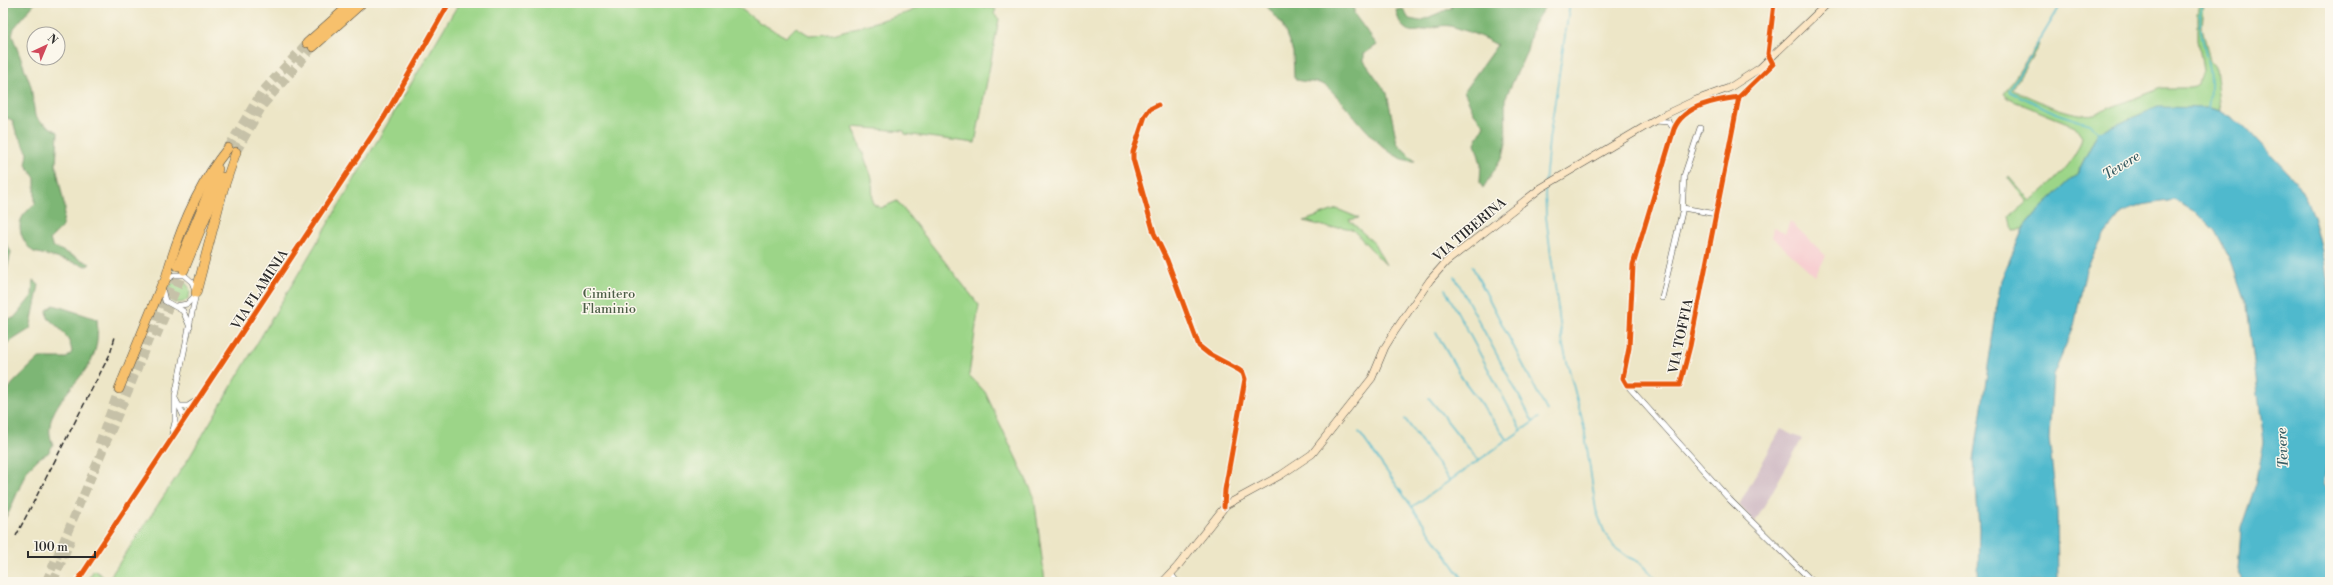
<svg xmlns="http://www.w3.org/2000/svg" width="2333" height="585" viewBox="0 0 2333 585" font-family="'Libre Bodoni',serif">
  <rect width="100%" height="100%" fill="#fbf7ec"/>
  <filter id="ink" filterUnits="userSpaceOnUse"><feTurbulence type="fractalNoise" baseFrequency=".025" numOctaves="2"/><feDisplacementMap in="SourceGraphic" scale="8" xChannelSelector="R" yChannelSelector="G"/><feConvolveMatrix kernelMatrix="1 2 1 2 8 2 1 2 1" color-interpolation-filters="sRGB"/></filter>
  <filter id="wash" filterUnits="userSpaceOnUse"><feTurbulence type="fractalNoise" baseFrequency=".012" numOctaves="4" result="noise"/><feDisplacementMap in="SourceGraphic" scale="16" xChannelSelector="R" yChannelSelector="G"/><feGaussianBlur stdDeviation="0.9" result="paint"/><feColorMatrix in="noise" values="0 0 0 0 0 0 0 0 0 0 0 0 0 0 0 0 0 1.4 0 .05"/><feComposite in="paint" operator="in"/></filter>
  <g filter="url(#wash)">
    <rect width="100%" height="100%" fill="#ede6c7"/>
    <!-- built -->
    <path fill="#f7cfd1" d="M 1790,221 L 1826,256 L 1815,276 L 1772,237 L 1774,226 L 1785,234 Z"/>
    <!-- industrial -->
    <path fill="#d2bdc6" d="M 1781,429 L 1802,439 L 1755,522 L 1739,505 Z"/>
    <!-- green -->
    <g fill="#9cd588" stroke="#64805a">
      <path d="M 459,3 L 733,3 L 757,21 L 786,37 L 796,27 L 809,35 L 833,34 L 910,12 L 923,3 L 968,3 L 996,9 L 994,14 L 999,19 L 975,143 L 905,134 L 904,131 L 853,127 L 872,178 L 873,204 L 881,208 L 897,201 L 979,305 L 969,375 L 985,392 L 1034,496 L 1045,582 L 86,582 L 94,570 L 108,580 L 189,458 Z"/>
      <path d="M 2200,3 L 2204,3 L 2202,27 L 2210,61 L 2215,67 L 2220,111 L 2209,108 L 2098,132 L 2077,174 L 2038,211 L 2023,229 L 2013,230 L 2010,216 L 2027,202 L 2007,177 L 2008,176 L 2030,201 C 2050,185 2078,162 2082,136 L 2075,126 L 2011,100 L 2004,94 L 2037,44 L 2039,45 L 2013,88 L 2013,90 C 2035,99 2071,118 2094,114 L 2161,88 L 2191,88 L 2198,84 L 2203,71 L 2198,40 L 2198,13 Z"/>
      <path d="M 1337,209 L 1359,218 L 1349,220 L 1374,243 L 1386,265 L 1352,229 L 1341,227 L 1330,228 L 1304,221 Z"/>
      <circle cx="179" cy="292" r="11"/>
    </g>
    <!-- forest -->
    <g fill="#7db674" stroke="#547050">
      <path d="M 3,3 L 35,3 L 14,28 L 12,35 L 31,86 L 35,116 L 41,122 L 58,132 L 56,165 L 65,209 L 62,227 L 50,239 L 52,246 L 90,264 L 87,266 L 34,252 C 25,246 16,229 22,218 C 24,213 31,208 35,204 L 35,178 L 26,165 L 28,153 L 16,132 L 13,121 L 8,118 L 3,122 Z"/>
      <path d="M 1264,3 L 1354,3 L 1354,14 L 1377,45 L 1364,54 L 1364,61 L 1387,93 L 1397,143 L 1415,161 C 1383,163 1350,105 1326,86 C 1316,79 1305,85 1294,78 L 1293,52 L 1282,24 Z"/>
      <path d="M 1453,3 L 1547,3 L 1533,25 L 1527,51 L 1505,99 L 1506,143 L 1503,156 L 1483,188 L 1480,183 L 1481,164 L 1475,143 L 1484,125 L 1474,113 L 1464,91 L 1497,45 C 1483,37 1466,30 1450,26 C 1429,22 1404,49 1396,10 L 1403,9 L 1409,19 L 1420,21 L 1451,8 Z"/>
      <path d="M 3,239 L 11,252 L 4,282 L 6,315 L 10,319 L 14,318 L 32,296 L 33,280 L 39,285 L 30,329 L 3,346 Z"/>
      <path d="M 54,305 L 97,319 C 98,334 98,347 91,361 C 77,387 38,412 53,445 L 48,453 L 39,458 L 27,470 L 9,512 L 3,521 L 3,439 L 7,430 L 3,418 L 3,397 L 13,383 L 39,358 L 67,358 L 72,352 C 70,336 59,328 48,318 L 47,310 Z"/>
    </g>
    <!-- water -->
    <path fill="#50b9cd" stroke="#3e727c" d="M 2158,107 L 2209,108 L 2220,111 L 2243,125 L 2299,185 L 2313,215 L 2324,259 L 2330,297 L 2329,443 L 2324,484 L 2330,495 L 2330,582 L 2244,582 L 2238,571 L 2241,528 L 2256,484 L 2264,442 L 2247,307 L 2231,261 L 2215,231 L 2197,213 L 2174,200 L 2142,205 L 2122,213 L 2105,234 L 2086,269 L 2074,326 L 2053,375 L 2049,439 L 2057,509 L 2058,582 L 1978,582 L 1979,528 L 1974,460 L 2001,280 L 2023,229 L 2038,211 L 2077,174 L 2098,132 Z"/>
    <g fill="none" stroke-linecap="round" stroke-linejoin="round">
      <!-- stream -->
      <g stroke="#50b9cd" stroke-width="1.5">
        <path d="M 2062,3 L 2009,91 L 2058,114 L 2089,124 L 2100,132"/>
        <path d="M 2203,3 C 2196,22 2204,45 2208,64 C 2211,78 2210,96 2208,110"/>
        <path d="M 1545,183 L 1549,140 L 1570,3"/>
        <path d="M 1545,189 L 1546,217 L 1563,346 L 1584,427 L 1596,510 L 1604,531 L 1614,547 L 1628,557 L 1641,563 L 1659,582"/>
        <path d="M 1472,266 L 1547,411"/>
        <path d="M 1455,277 L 1533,422"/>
        <path d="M 1445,289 L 1521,430"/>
        <path d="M 1436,333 L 1462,378 L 1507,439"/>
        <path d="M 1429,398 L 1478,460"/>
        <path d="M 1405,419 L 1450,481"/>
        <path d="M 1359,432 L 1465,582"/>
        <path d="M 1412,507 L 1539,418"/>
      </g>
    </g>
  </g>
  <g filter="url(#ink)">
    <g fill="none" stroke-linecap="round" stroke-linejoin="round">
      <!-- highway-tunnel -->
      <g stroke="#c6c1a8" stroke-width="9" stroke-dasharray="9 4.5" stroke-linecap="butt">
        <path d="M 228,148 L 261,93 L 307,43"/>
        <path d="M 236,152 L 263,105 L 313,47"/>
        <path d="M 156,337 L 184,270"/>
        <path d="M 99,444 L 119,389"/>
        <path d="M 46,582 L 129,389 L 178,266"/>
        <path d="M 53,582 L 71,539"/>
      </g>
      <!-- street casing -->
      <g stroke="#484742" stroke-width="6">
        <g id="street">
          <path d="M 1739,97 C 1716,100 1684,105 1674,129 L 1633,265 L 1629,348 L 1623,378 L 1627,385 L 1680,385 L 1690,346 L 1739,97 L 1773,64 L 1768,54 L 1774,3"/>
          <path d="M 1158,105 L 1150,109 L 1145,116 L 1133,152 L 1133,159 L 1154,233 L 1167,260 L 1199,346 L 1209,354 L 1239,370 L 1243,373 L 1245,379 L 1225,490 L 1224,507"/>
          <path d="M 1655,121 L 1669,122 L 1674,129"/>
          <path d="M 1683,208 L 1716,214"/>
          <path d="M 166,280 L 174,275 L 184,275 L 192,282 L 196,293 L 175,396 L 175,422 L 171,438"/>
          <path d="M 162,288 L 165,301 L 183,311 L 190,327"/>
          <path d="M 1662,298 L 1682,212 L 1684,176 L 1700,128"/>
          <path d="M 176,306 L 187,304 L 194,297"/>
          <path d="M 1627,385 L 1730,500 L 1813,582"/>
          <path d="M 176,400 L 185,419"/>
          <path d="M 178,406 L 188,406 L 194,402"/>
          <path d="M 1171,574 L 1177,582"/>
          <path d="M 77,582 L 385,116 L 449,3"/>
        </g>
      </g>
      <!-- secondary casing -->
      <g stroke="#484742" stroke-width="8">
        <path id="secondary" d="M 1163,582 L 1177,567 L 1226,505 L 1281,475 L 1312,454 L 1372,378 L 1385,347 L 1395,331 L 1430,280 L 1446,262 L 1541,188 L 1666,114 L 1696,100 L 1729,88 L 1760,68 L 1828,3"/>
      </g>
      <!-- highway casing -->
      <g stroke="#484742" stroke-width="10">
        <g id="highway">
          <path d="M 307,43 L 352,3"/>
          <path d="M 313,47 L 362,3"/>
          <path d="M 178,266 L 218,169"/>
          <path d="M 184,270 L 222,177"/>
          <path d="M 165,281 C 178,233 197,186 228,148"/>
          <path d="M 196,293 L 223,190 L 236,152"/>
          <path d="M 119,389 L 162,284"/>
        </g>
      </g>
      <!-- street -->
      <use href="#street" stroke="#fff" stroke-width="5"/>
      <!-- secondary -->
      <use href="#secondary" stroke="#fce6c4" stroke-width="7"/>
      <!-- highway -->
      <use href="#highway" stroke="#f7c06c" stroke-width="9"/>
      <!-- rail -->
      <path stroke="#2b2b2b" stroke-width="1.5" stroke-dasharray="6 3" stroke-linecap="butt" d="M 16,536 L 110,354 L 115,337"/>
      <!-- cycleway casing -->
      <g stroke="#fbf7ec" stroke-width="8">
        <g id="cycleway">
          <path d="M 1739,97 C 1716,100 1684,105 1674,129 L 1633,265 L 1629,348 L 1623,378 L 1627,385 L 1680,385 L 1690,346 L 1739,97 L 1773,64 L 1768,54 L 1774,3"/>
          <path d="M 1158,105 L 1150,109 L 1145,116 L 1133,152 L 1133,159 L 1154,233 L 1167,260 L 1199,346 L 1209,354 L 1239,370 L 1243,373 L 1245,379 L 1225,490 L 1224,507"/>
          <path d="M 77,582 L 385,116 L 449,3"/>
        </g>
      </g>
      <!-- cycleway -->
      <use href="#cycleway" stroke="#e8590c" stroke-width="5"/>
    </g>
  </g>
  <g text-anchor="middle" stroke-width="3" stroke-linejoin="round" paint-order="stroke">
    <!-- street labels -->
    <g font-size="13" fill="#2b2b2b" stroke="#fbf7ec">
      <text transform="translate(1469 229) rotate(-40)" y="5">VIA TIBERINA</text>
      <text transform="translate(259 289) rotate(-57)" y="5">VIA FLAMINIA</text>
      <text transform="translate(1680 336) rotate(-78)" y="5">VIA TOFFIA</text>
    </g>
    <!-- park labels -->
    <g font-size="13" fill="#4d5e47" stroke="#fbf7ec">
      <text x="609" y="298">Cimitero<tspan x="609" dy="15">Flaminio</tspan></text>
    </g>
    <!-- water labels -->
    <g font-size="14" font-style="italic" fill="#385d64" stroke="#fbf7ec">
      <text transform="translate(2121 165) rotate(-32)" y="5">Tevere</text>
      <text transform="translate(2282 448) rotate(-93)" y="5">Tevere</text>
    </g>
  </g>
  <!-- margin -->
  <rect width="2333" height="585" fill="none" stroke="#fbf7ec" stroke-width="16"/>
  <!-- north arrow -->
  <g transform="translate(46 46) rotate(44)"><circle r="19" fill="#fbf7ec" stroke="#a8a59f"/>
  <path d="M0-3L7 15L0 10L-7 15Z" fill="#d1495b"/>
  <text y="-6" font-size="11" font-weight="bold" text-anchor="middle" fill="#2b2b2b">N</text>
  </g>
  <!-- scale -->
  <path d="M28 551v6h67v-6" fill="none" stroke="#2b2b2b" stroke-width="2"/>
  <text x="34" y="551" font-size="12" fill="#2b2b2b" stroke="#fbf7ec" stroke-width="3" paint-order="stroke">100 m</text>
</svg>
